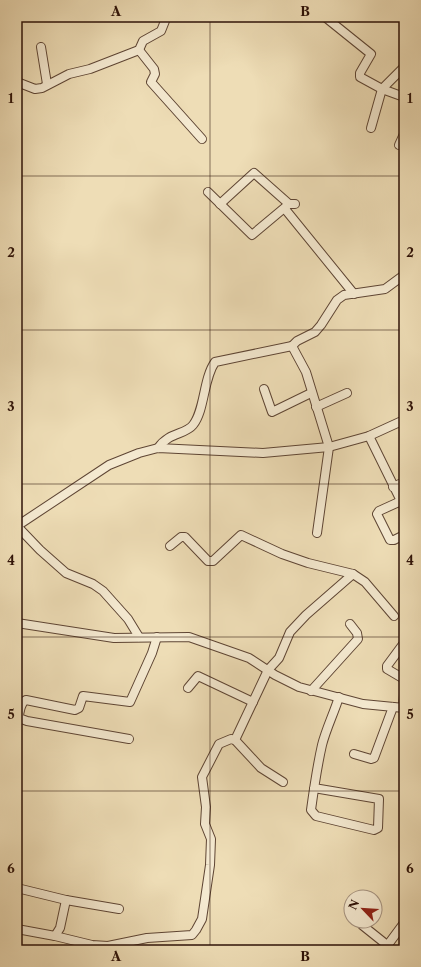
<svg xmlns="http://www.w3.org/2000/svg" width="421" height="967" viewBox="0 0 421 967" font-family="'Libre Caslon Text',serif">
  <rect width="100%" height="100%" fill="#eeddb6"/>
  <filter id="stains"><feTurbulence type="fractalNoise" baseFrequency=".005" numOctaves="4"/><feColorMatrix values="0 0 0 0 .2 0 0 0 0 .09 0 0 0 0 .02 0 0 0 .5 -.17"/></filter>
  <radialGradient id="worn" r=".72"><stop offset=".6" stop-color="#630" stop-opacity="0"/><stop offset="1" stop-color="#630" stop-opacity=".3"/></radialGradient>
  <g fill="none" stroke-linecap="round" stroke-linejoin="round">
    <!-- minor casing -->
    <g stroke="#5e4534" stroke-width="10">
      <g id="minor">
        <path d="M 325,17 L 371,54 L 360,73 L 360,77 L 382,89 L 404,97"/>
        <path d="M 41,47 L 47,84"/>
        <path d="M 139,50 L 154,69 L 155,74 L 151,82 L 202,139"/>
        <path d="M 17,82 L 35,89 L 42,88 L 69,74 L 90,69 L 139,50 L 143,41 L 161,31 L 165,21 L 162,17"/>
        <path d="M 371,128 L 382,89 L 404,67"/>
        <path d="M 399,145 L 404,134"/>
        <path d="M 208,192 L 252,235 L 289,204 L 295,204"/>
        <path d="M 220,204 L 254,173 L 289,204"/>
        <path d="M 285,209 L 354,294"/>
        <path d="M 264,389 L 272,412 L 311,393"/>
        <path d="M 316,407 L 347,393"/>
        <path d="M 369,436 L 404,507"/>
        <path d="M 158,448 C 169,432 185,435 193,425 C 205,410 203,379 215,362 L 292,346"/>
        <path d="M 393,487 L 404,482"/>
        <path d="M 401,501 L 379,511 L 377,514 L 390,540 L 394,540 L 404,535"/>
        <path d="M 17,526 L 109,465 L 139,453 L 158,448 L 263,453 L 329,447 L 369,436 L 404,420"/>
        <path d="M 17,526 L 40,550 L 66,573 L 93,584 L 103,591 L 128,619 L 139,637"/>
        <path d="M 317,533 L 329,447 L 306,372 L 292,346 L 297,341 L 315,332 L 321,325 L 337,300 L 344,295 L 385,289 L 404,275"/>
        <path d="M 353,574 L 365,582 L 394,616"/>
        <path d="M 17,623 L 114,638 L 189,637 L 249,658 L 275,675 L 299,687 L 363,704 L 404,708"/>
        <path d="M 404,643 L 387,666 L 387,669 L 404,679"/>
        <path d="M 188,688 L 198,676 L 253,702"/>
        <path d="M 311,691 L 358,639 L 357,633 L 350,624"/>
        <path d="M 403,708 L 404,695"/>
        <path d="M 129,739 L 27,721 L 19,718 C 19,713 21,702 26,700 L 75,710 L 79,708 L 83,696 L 130,702 L 152,653 L 157,637"/>
        <path d="M 235,740 L 261,768 L 283,782"/>
        <path d="M 354,754 L 371,759 L 374,758 L 393,707"/>
        <path d="M 314,788 L 379,799 L 378,828 L 374,830 L 316,816 L 311,810 C 314,788 317,767 322,745 C 326,729 334,713 339,697"/>
        <path d="M 17,888 L 66,900 L 119,909"/>
        <path d="M 66,900 L 60,928 L 55,936 L 92,945 L 108,946 L 147,938 L 192,935 L 196,930 L 202,919 L 210,865 L 211,839 L 205,824 L 206,807 L 202,777 L 219,744 L 231,739 L 235,740 L 268,670 L 279,658 L 290,632 L 306,615 L 353,574 L 308,563 L 282,554 L 241,535 L 213,561 L 208,561 L 185,537 L 181,537 L 170,546"/>
        <path d="M 362,925 L 387,945"/>
        <path d="M 17,929 L 55,936"/>
        <path d="M 384,950 L 404,923"/>
      </g>
    </g>
    <!-- minor -->
    <use href="#minor" stroke="#f4e9d0" stroke-width="8"/>
  </g>
  <!-- grid -->
  <path fill="none" stroke="#2e1208" stroke-width="1" stroke-opacity="0.55" d="M 210,17 L 210,950M 17,176 L 404,176M 17,330 L 404,330M 17,484 L 404,484M 17,637 L 404,637M 17,791 L 404,791"/>
  <!-- margin -->
  <rect width="421" height="967" fill="none" stroke="#eeddb6" stroke-width="44"/>
  <!-- north arrow -->
  <g transform="translate(363 909) rotate(295)"><circle r="19" fill="#f4e9d0" stroke="#a59380"/>
  <path d="M0-3L7 15L0 10L-7 15Z" fill="#8f2418"/>
  <text y="-6" font-size="11" font-weight="bold" text-anchor="middle" fill="#2e1208">N</text>
  </g>
  <rect x="22" y="22" width="377" height="923" fill="none" stroke="#2e1208" stroke-width="1.5"/>
  <g font-size="13" text-anchor="middle" font-weight="bold" fill="#2e1208">
    <text x="116" y="16">A</text>
    <text x="305" y="16">B</text>
    <text x="11" y="103">1</text>
    <text x="410" y="103">1</text>
    <text x="11" y="257">2</text>
    <text x="410" y="257">2</text>
    <text x="11" y="411">3</text>
    <text x="410" y="411">3</text>
    <text x="11" y="565">4</text>
    <text x="410" y="565">4</text>
    <text x="11" y="719">5</text>
    <text x="410" y="719">5</text>
    <text x="11" y="873">6</text>
    <text x="410" y="873">6</text>
    <text x="116" y="961">A</text>
    <text x="305" y="961">B</text>
  </g>
  <rect width="100%" height="100%" filter="url(#stains)"/>
  <rect width="100%" height="100%" fill="url(#worn)"/>
</svg>
